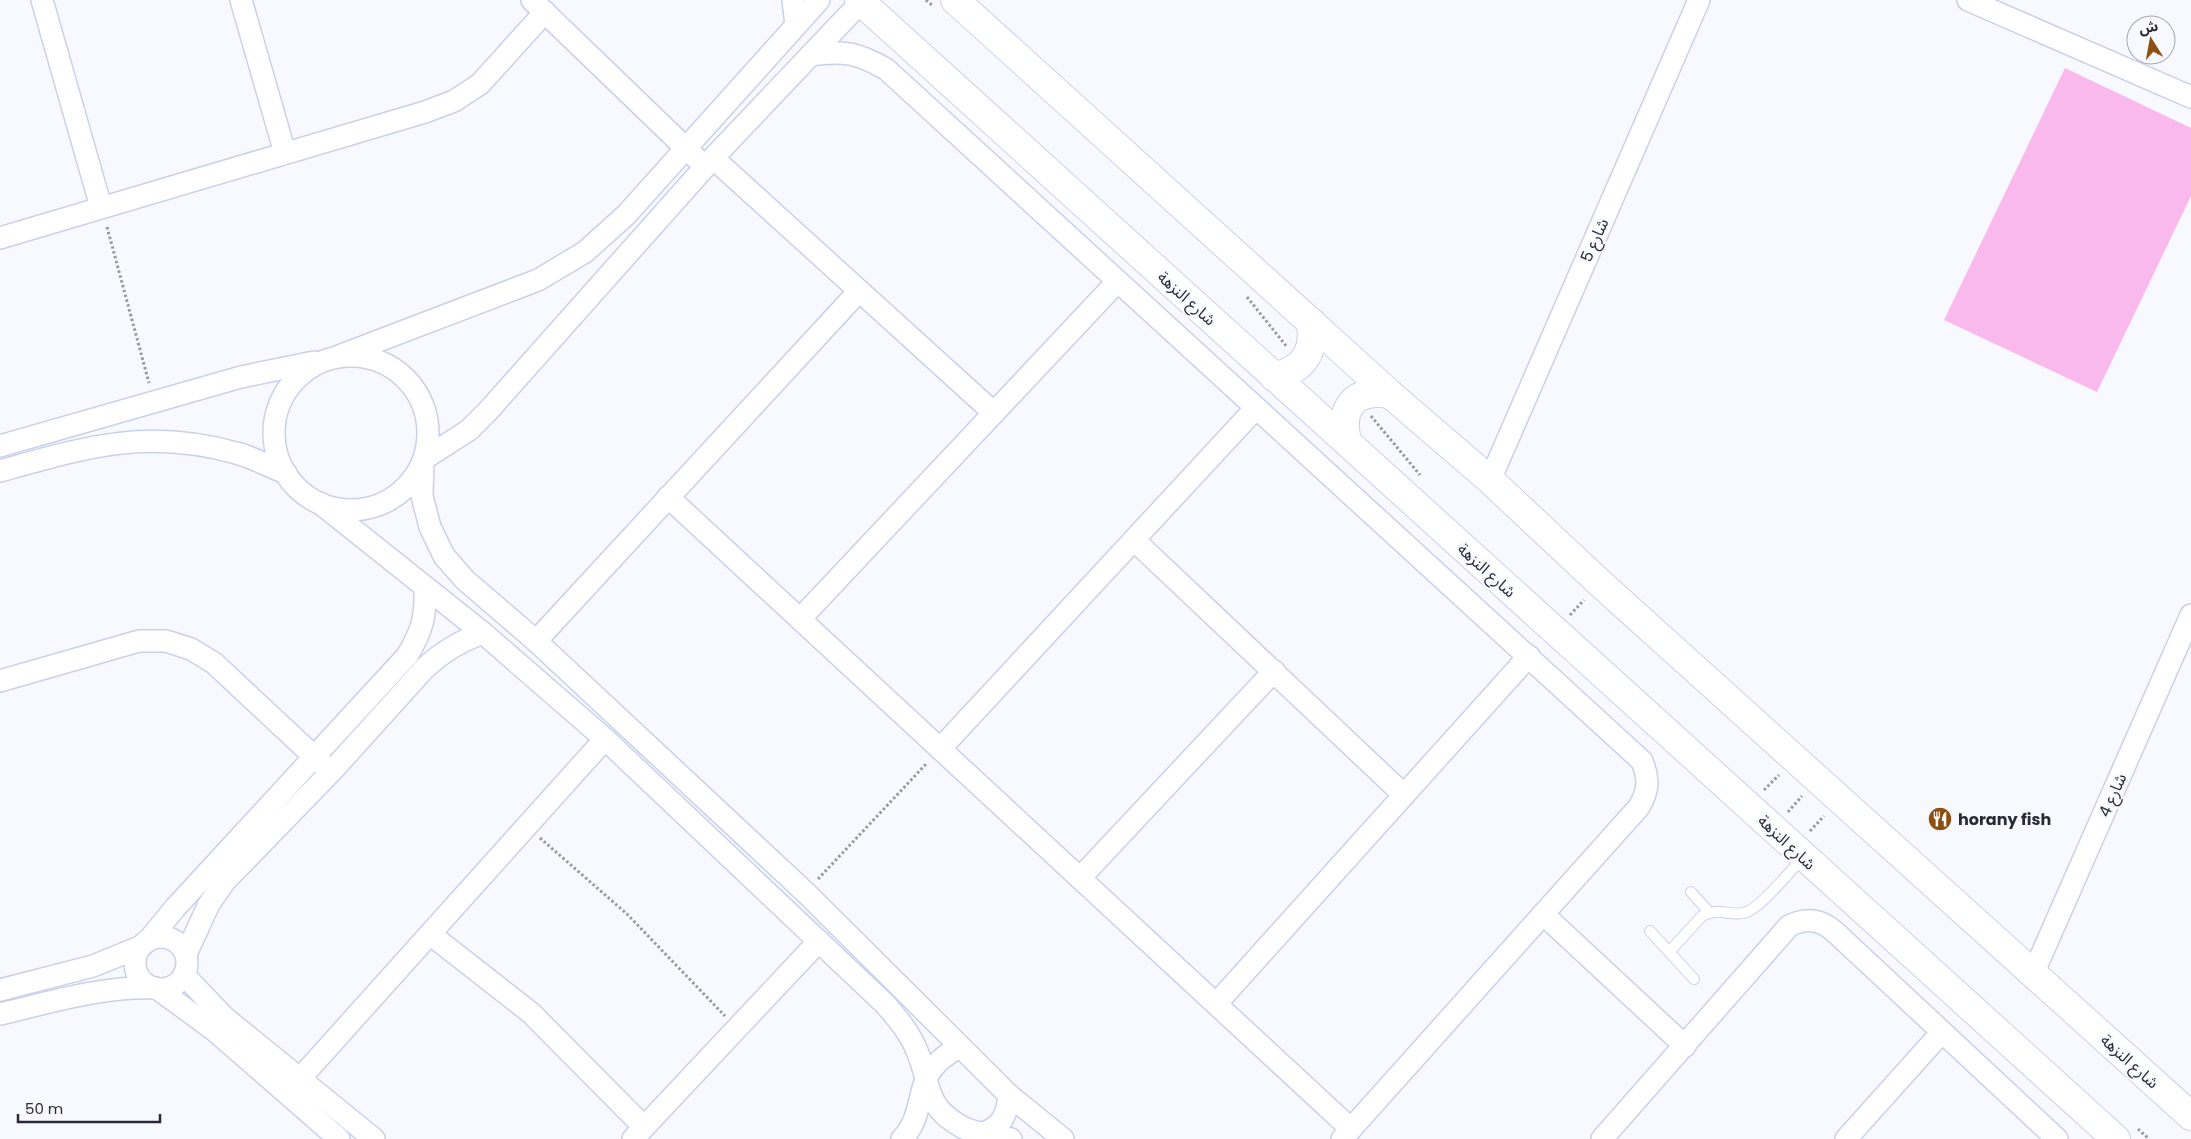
<svg xmlns="http://www.w3.org/2000/svg" width="2191" height="1139" viewBox="0 0 2191 1139" font-family="Poppins,'Noto Sans Arabic',sans-serif">
  <rect width="100%" height="100%" fill="#f8f9ff"/>
  <!-- park -->
  <path fill="#f9b9ed" d="M 2065,68 L 2191,128 L 2191,196 L 2097,392 L 1944,320 Z"/>
  <g fill="none" stroke-linecap="round" stroke-linejoin="round">
    <!-- service casing -->
    <g stroke="#c9d0eb" stroke-width="12">
      <g id="service">
        <path d="M 1691,892 L 1709,912"/>
        <path d="M 1650,931 L 1694,979"/>
        <path d="M 1669,952 L 1702,916 C 1720,906 1731,918 1747,912 C 1762,906 1790,871 1803,858"/>
      </g>
    </g>
    <!-- minor casing -->
    <g stroke="#c9d0eb" stroke-width="24">
      <g id="minor">
        <path d="M 42,0 L 101,207"/>
        <path d="M 241,0 L 285,153"/>
        <path d="M 532,0 L 696,158"/>
        <path d="M 793,0 L 796,25"/>
        <path d="M 1968,0 L 2191,97"/>
        <path d="M 811,55 C 844,50 858,53 886,69 L 1642,761 C 1649,779 1649,790 1639,807 L 1342,1139"/>
        <path d="M 713,158 L 994,413"/>
        <path d="M 0,238 L 425,112 L 454,101 L 480,84 L 545,12"/>
        <path d="M 339,356 L 538,280 L 585,252 L 626,215 L 819,0"/>
        <circle cx="351" cy="433" r="77"/>
        <path d="M 0,446 L 241,377 L 314,362"/>
        <path d="M 424,459 L 469,430 L 488,411 L 713,158 L 861,2"/>
        <path d="M 423,463 L 422,496 L 430,527 L 444,556 L 465,580 L 536,641 L 805,892 L 1009,1095 L 1063,1139"/>
        <path d="M 0,471 C 86,447 146,428 236,453 C 253,457 269,467 286,473"/>
        <path d="M 1490,480 L 1699,0"/>
        <path d="M 668,497 L 1351,1129"/>
        <path d="M 320,503 L 483,633 L 605,739 L 885,1004 C 898,1019 910,1033 917,1051 C 932,1086 923,1105 962,1127 C 976,1135 996,1134 1011,1139"/>
        <path d="M 1134,540 L 1404,795"/>
        <path d="M 800,619 L 1117,282"/>
        <path d="M 536,641 L 859,291"/>
        <path d="M 0,681 L 139,641 L 166,641 L 191,649 L 214,663 L 323,765"/>
        <path d="M 940,749 L 1256,408"/>
        <path d="M 1080,878 L 1274,671"/>
        <path d="M 1543,914 L 1685,1046"/>
        <path d="M 430,934 L 531,1013 L 644,1127"/>
        <circle cx="161" cy="963" r="26"/>
        <path d="M 148,941 L 175,908 L 407,656 C 422,631 426,617 425,588"/>
        <path d="M 186,954 L 209,904 L 225,881 L 331,772 L 425,668 C 443,651 460,641 483,633"/>
        <path d="M 2033,974 L 2191,615"/>
        <path d="M 184,975 L 224,1017 L 374,1139"/>
        <path d="M 158,989 L 214,1030 L 339,1139"/>
        <path d="M 0,990 L 93,966 L 142,946"/>
        <path d="M 1216,1004 L 1529,656"/>
        <path d="M 0,1014 C 52,1002 102,986 156,988"/>
        <path d="M 287,1093 L 605,739"/>
        <path d="M 977,1135 C 1000,1129 1007,1118 1009,1095"/>
        <path d="M 633,1139 L 819,941"/>
        <path d="M 902,1139 C 918,1123 918,1102 925,1082 C 930,1066 945,1055 959,1047"/>
        <path d="M 1602,1139 L 1789,926 C 1807,917 1821,919 1836,933 L 2057,1139"/>
        <path d="M 1846,1139 L 1942,1032"/>
      </g>
    </g>
    <!-- secondary casing -->
    <g stroke="#c9d0eb" stroke-width="30">
      <g id="secondary">
        <path d="M 859,0 L 2116,1139"/>
        <path d="M 955,0 L 1390,394 L 1490,480 L 1601,584 L 2191,1116"/>
        <path d="M 1274,377 C 1304,369 1315,353 1311,322"/>
        <path d="M 1347,441 C 1339,406 1355,389 1390,394"/>
      </g>
    </g>
    <!-- path -->
    <g stroke="#9799a1" stroke-width="3" stroke-dasharray="2.5 2.5" stroke-linecap="butt">
      <path d="M 926,0 L 933,6"/>
      <path d="M 107,227 L 149,383"/>
      <path d="M 1247,297 L 1287,347"/>
      <path d="M 1371,416 L 1420,475"/>
      <path d="M 1570,615 L 1584,600"/>
      <path d="M 1764,790 L 1779,775"/>
      <path d="M 1788,812 L 1802,796"/>
      <path d="M 1810,831 L 1824,816"/>
      <path d="M 540,838 L 627,914 L 725,1016"/>
      <path d="M 818,879 L 927,763"/>
      <path d="M 2138,1129 L 2149,1139"/>
    </g>
    <!-- service -->
    <use href="#service" stroke="#fff" stroke-width="10"/>
    <!-- minor -->
    <use href="#minor" stroke="#fff" stroke-width="21"/>
    <!-- secondary -->
    <use href="#secondary" stroke="#fff" stroke-width="28"/>
  </g>
  <!-- icons -->
  <defs>
    <g id="restaurant-disc" transform="scale(1.25)"><circle r="9.5" fill="#8d4f12" stroke="#f8f9ff"/><path d="M-5-6h1v4h1v-4h1v4h1v-4h1v5L-1.5 .5V6h-2V.5L-5-1ZM5-6V6H3V1.5H1.5Q1.5-4 5-6Z" fill="#fff"/></g>
  </defs>
  <g fill-rule="evenodd">
    <use href="#restaurant-disc" x="1940" y="819"/>
  </g>
  <g text-anchor="middle" stroke-width="5" stroke-linejoin="round" paint-order="stroke">
    <!-- street labels -->
    <g font-size="16" fill="#282b35" stroke="#f8f9ff">
      <text transform="translate(1594 240) rotate(-66)" y="6">شارع 5</text>
      <text transform="translate(1187 298) rotate(42)" y="6">شارع النزهة</text>
      <text transform="translate(1487 570) rotate(42)" y="6">شارع النزهة</text>
      <text transform="translate(2112 795) rotate(-66)" y="6">شارع 4</text>
      <text transform="translate(1787 842) rotate(43)" y="6">شارع النزهة</text>
      <text transform="translate(2130 1061) rotate(42)" y="6">شارع النزهة</text>
    </g>
    <!-- poi labels -->
    <g font-size="16" font-weight="bold" fill="#282b35" stroke="#f8f9ff" text-anchor="start">
      <text x="1958" y="825">horany fish</text>
    </g>
  </g>
  <!-- north arrow -->
  <g transform="translate(2151 40) rotate(349)"><circle r="24" fill="#f8f9ff" stroke="#a5a7ae"/>
  <path d="M0-4L9 19L0 12L-9 19Z" fill="#8d4f12"/>
  <text y="-8" font-size="14" font-weight="bold" text-anchor="middle" fill="#282b35">ش</text>
  </g>
  <!-- scale -->
  <path d="M18 1114v8h142v-8" fill="none" stroke="#282b35" stroke-width="2.5"/>
  <text x="25" y="1114" font-size="15" fill="#282b35" stroke="#f8f9ff" stroke-width="4" paint-order="stroke">50 m</text>
</svg>
